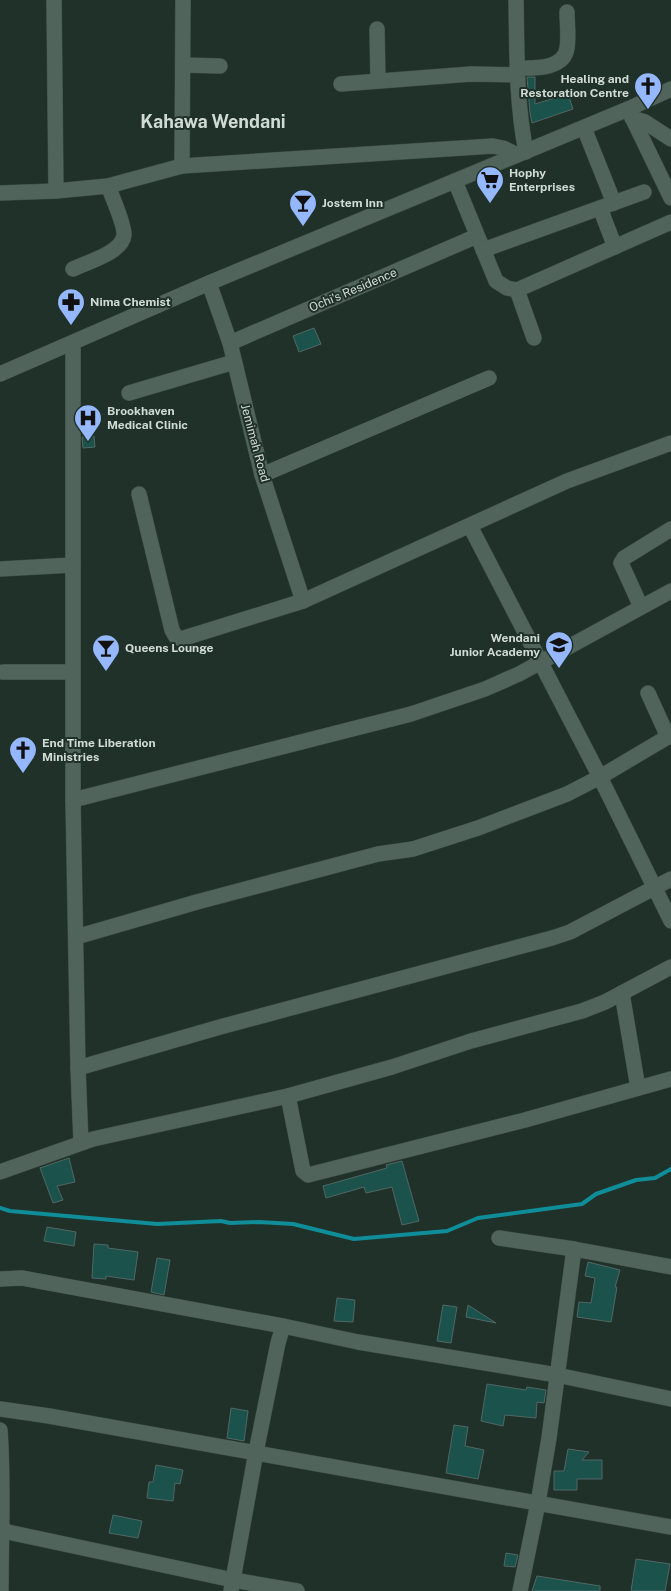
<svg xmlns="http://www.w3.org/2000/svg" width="671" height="1591" viewBox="0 0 671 1591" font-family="'Public Sans',sans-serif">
  <rect width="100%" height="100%" fill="#203129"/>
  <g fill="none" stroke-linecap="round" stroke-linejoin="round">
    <!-- stream -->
    <path stroke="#0f8d98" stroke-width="4" d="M 0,1208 L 10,1211 L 157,1224 L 221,1221 L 230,1223 L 259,1222 L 293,1224 L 354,1239 L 447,1231 L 478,1218 L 582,1204 L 596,1194 L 636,1180 L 655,1178 L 671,1169"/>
  </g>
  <!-- building -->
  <g fill="#1b524c" stroke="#516764">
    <path d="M 527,77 L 535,77 L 535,104 L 568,94 L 573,109 L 532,123 L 530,113 Z"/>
    <path d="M 314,328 L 321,344 L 299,352 L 293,336 Z"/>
    <path d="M 94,436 L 95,447 L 83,448 L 82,437 Z"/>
    <path d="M 69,1158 L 75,1182 L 57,1186 L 63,1200 L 53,1203 L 40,1168 Z"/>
    <path d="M 402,1161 L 419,1221 L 402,1225 L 392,1187 L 366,1193 L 364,1187 L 326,1198 L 323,1186 L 387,1168 L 386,1165 Z"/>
    <path d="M 47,1227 L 76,1232 L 74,1246 L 44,1241 Z"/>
    <path d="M 94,1244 L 108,1245 L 108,1248 L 138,1252 L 134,1280 L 106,1276 L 106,1279 L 92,1278 Z"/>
    <path d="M 157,1258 L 170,1260 L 164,1295 L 151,1292 Z"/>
    <path d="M 588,1262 L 620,1270 L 615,1287 L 617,1287 L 611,1322 L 577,1317 L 579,1302 L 591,1303 L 595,1278 L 585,1276 Z"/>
    <path d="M 337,1298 L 355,1300 L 353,1322 L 334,1321 Z"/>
    <path d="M 443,1305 L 457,1307 L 451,1343 L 437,1341 Z"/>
    <path d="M 468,1305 L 496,1323 L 466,1317 Z"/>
    <path d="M 487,1384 L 526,1390 L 527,1387 L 546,1390 L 544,1403 L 537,1402 L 536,1418 L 505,1415 L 503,1426 L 481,1421 Z"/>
    <path d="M 231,1408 L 248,1411 L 244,1441 L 227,1438 Z"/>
    <path d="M 454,1425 L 468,1427 L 465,1446 L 484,1450 L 478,1479 L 446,1473 Z"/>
    <path d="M 568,1449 L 589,1452 L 582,1460 L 602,1460 L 602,1479 L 577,1479 L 577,1490 L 554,1490 L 554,1471 L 564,1471 Z"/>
    <path d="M 156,1465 L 183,1470 L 180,1484 L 175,1483 L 173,1501 L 147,1498 L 149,1482 L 153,1482 Z"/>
    <path d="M 113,1515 L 142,1521 L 138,1538 L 109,1533 Z"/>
    <path d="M 506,1553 L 518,1555 L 515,1567 L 504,1566 Z"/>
    <path d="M 636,1559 L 670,1564 L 665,1591 L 631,1591 Z"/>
    <path d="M 537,1576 L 600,1586 L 600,1591 L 532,1591 Z"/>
  </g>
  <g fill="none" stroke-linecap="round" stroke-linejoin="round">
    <!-- minor casing -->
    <g stroke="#3c4b45" stroke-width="16">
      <g id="minor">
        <path d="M 54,0 L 56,191"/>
        <path d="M 516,0 C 517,51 516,102 526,152"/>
        <path d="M 377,29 L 378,81"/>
        <path d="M 183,65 L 220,66"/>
        <path d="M 517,68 C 533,68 564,70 567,48 C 569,37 567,23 567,12"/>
        <path d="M 341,84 L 471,74 L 517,75"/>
        <path d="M 628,109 L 671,198"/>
        <path d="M 632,118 L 645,122 L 671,139"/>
        <path d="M 584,128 L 614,203"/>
        <path d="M 182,166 L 183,0"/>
        <path d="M 455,181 L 496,281 L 507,288 L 517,290 L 671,222"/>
        <path d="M 0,193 L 56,191 L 108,186 L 182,166 L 493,146 L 503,148 L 517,155"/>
        <path d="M 600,208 L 615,247"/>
        <path d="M 483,250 L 644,192"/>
        <path d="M 73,269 C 87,262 122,253 124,235 C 125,226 112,196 108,186"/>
        <path d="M 209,283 L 230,343 L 262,475 L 303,601"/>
        <path d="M 517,290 L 534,338"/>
        <path d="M 73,343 L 73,800 L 78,1068 L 81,1143"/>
        <path d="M 230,343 L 477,236"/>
        <path d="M 0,374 L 209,283 L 628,109 L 671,89"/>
        <path d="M 129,393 L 234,362"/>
        <path d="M 262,475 L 489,378"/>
        <path d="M 139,494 L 172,630 L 176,637 L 181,639 L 303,601 L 567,481 L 671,443"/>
        <path d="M 470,526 L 600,777 L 671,921"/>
        <path d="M 0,569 L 73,565"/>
        <path d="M 641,607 L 621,563 L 624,558 L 671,529"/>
        <path d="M 3,672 L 73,672"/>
        <path d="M 648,693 L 668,737"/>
        <path d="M 73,800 L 411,714 L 485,689 L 519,674 L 671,591"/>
        <path d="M 76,937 L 197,902 L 378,854 L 413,849 L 478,828 L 567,794 L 600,777 L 671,735"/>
        <path d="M 622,993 L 638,1088"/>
        <path d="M 78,1068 L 220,1027 L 552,938 L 570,932 L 671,879"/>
        <path d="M 288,1096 L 303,1171 L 308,1175 L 525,1120 L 671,1079"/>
        <path d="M 0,1172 L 93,1139 L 288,1096 L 392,1067 L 471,1041 L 582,1011 L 605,1002 L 671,967"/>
        <path d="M 499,1238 L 574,1249 L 671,1267"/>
        <path d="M 0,1279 L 22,1278 L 283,1326 L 358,1342 L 557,1375 L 671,1399"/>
        <path d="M 0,1409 L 49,1416 L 671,1527"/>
        <path d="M 0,1430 C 4,1484 1,1537 1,1591"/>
        <path d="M 3,1531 L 233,1580 L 297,1591"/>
        <path d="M 231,1591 L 256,1452 L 278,1343 L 283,1326"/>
        <path d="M 520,1591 L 538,1503 L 549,1438 L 574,1249"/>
      </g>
    </g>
    <!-- minor -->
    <use href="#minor" stroke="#51645b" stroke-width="15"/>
  </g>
  <!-- icons -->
  <defs>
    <g id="church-pin" transform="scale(1.4375)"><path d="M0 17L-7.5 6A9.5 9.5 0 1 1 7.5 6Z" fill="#94b7fd" stroke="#203129"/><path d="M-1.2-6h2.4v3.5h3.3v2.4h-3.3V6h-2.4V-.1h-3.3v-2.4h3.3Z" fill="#111"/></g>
    <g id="supermarket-pin" transform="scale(1.4375)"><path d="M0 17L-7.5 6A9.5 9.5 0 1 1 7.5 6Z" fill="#94b7fd" stroke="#203129"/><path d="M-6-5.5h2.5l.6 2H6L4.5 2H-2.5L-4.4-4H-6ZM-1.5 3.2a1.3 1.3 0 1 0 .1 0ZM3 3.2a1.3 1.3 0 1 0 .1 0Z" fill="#111"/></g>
    <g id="bar-pin" transform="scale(1.4375)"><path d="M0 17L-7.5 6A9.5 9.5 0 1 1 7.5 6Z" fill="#94b7fd" stroke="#203129"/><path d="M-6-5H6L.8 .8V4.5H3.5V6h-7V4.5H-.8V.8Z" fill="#111"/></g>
    <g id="pharmacy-pin" transform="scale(1.4375)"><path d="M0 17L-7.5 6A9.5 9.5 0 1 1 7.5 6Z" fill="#94b7fd" stroke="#203129"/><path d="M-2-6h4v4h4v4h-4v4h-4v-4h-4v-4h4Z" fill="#111"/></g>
    <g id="hospital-pin" transform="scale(1.4375)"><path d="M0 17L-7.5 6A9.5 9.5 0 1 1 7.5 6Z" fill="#94b7fd" stroke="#203129"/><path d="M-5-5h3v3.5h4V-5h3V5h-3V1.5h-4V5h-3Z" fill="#111"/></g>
    <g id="school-pin" transform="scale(1.4375)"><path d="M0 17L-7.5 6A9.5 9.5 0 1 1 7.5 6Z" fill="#94b7fd" stroke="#203129"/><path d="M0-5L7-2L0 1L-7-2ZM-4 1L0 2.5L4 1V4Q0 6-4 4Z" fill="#111"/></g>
  </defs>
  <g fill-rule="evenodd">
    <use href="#church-pin" x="648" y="86"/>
    <use href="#supermarket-pin" x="490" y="180"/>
    <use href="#bar-pin" x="303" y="203"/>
    <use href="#pharmacy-pin" x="71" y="302"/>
    <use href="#hospital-pin" x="88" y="418"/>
    <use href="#school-pin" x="559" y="645"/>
    <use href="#bar-pin" x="106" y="648"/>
    <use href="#church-pin" x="23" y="750"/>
  </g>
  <g text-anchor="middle" stroke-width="4" stroke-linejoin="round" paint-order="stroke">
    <!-- poi labels -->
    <g font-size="12" font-weight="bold" fill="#d0dbd6" stroke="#203129" text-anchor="start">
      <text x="629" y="83" text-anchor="end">Healing and<tspan x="629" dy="14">Restoration Centre</tspan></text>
      <text x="509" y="177">Hophy<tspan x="509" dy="14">Enterprises</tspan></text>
      <text x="322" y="207">Jostem Inn</text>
      <text x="90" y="306">Nima Chemist</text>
      <text x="107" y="415">Brookhaven<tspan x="107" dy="14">Medical Clinic</tspan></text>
      <text x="540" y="642" text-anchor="end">Wendani<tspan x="540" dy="14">Junior Academy</tspan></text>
      <text x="125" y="652">Queens Lounge</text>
      <text x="42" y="747">End Time Liberation<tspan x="42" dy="14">Ministries</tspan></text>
    </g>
    <!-- street labels -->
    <g font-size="12" fill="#d0dbd6" stroke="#203129">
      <text transform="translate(353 290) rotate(-23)" y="4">Ochi's Residence</text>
      <text transform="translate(255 443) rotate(75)" y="4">Jemimah Road</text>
    </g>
    <!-- district labels -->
    <g font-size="18" font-weight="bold" fill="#d0dbd6" stroke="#203129">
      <text x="213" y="128">Kahawa Wendani</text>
    </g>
  </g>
</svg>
